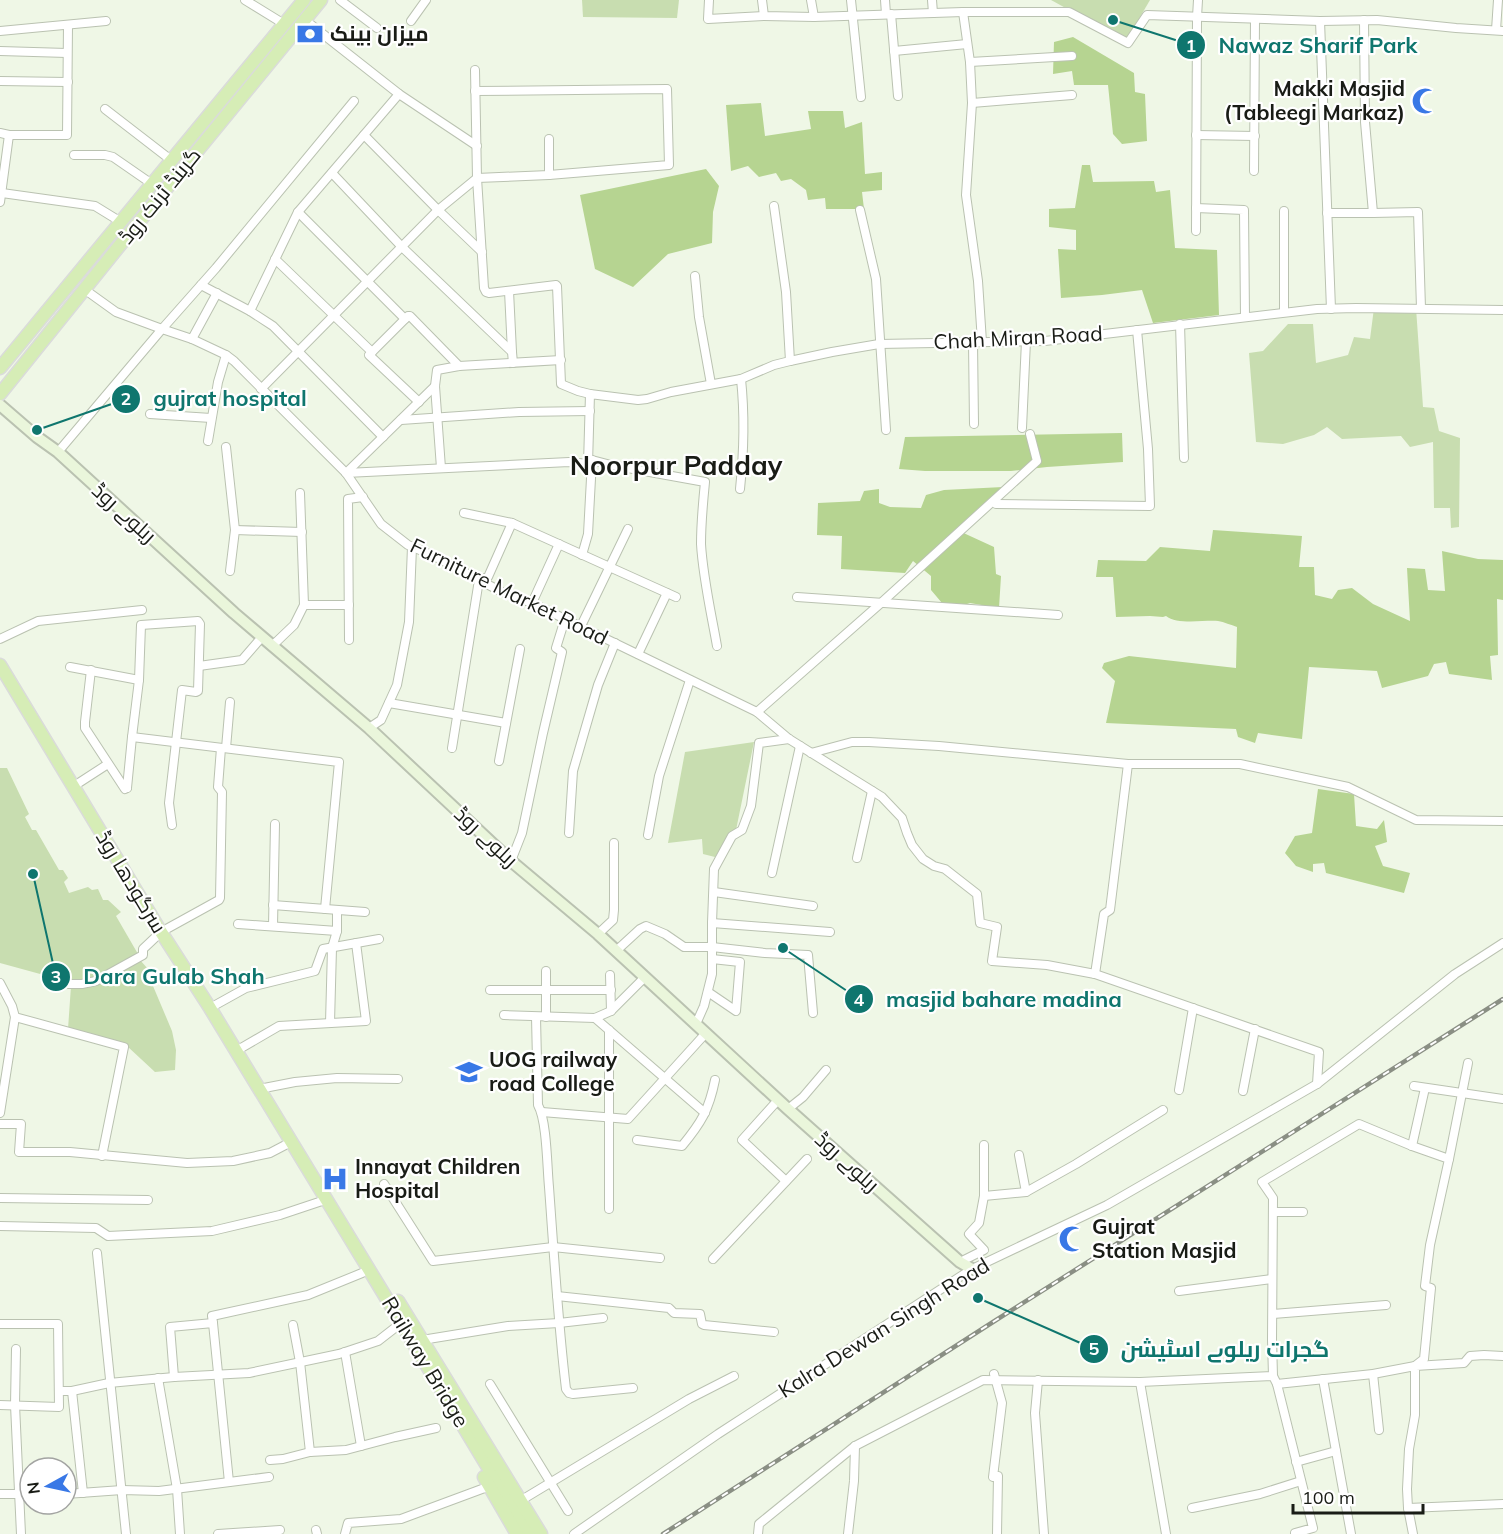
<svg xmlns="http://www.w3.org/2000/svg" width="1503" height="1534" viewBox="0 0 1503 1534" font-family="Mulish,Cairo,sans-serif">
  <rect width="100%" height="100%" fill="#eff7e6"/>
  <!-- green -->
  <g fill="#c8ddb0">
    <path d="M 582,0 L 679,0 L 677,18 L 583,17 Z"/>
    <path d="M 1051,0 L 1150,0 L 1126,41 Z"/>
    <path d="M 1374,308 L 1416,308 L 1423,407 L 1434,408 L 1439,431 L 1460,438 L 1459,527 L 1451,528 L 1450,508 L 1434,508 L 1433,442 L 1410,447 L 1401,436 L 1342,439 L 1327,427 L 1314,435 L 1283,444 L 1256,442 L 1249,353 L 1263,351 L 1288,324 L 1313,324 L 1316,363 L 1348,355 L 1354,337 L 1370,339 Z"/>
    <path d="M 754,742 L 736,830 L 724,843 L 715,857 L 703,854 L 702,839 L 668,843 L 685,752 Z"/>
    <path d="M 0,768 L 7,768 L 29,814 L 25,817 L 32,830 L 36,830 L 59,870 L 63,870 L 68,878 L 64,882 L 69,893 L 88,887 L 92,890 L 98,889 L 103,900 L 108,900 L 121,912 L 116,916 L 138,954 L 95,979 L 73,983 L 0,963 Z"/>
    <path d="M 140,960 L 148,969 L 153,986 L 172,1031 L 176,1050 L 175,1070 L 155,1072 L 127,1046 L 68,1029 L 71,986 L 83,987 L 92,986 Z"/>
  </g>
  <!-- water -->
  <g fill="#b6d491">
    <path d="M 1073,37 L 1134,73 L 1135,92 L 1145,94 L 1147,141 L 1122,144 L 1113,134 L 1108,85 L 1074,85 L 1072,71 L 1053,74 L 1054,42 Z"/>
    <path d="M 761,103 L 765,136 L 811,129 L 808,111 L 843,111 L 845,128 L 862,122 L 865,174 L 882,172 L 882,190 L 862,192 L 864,209 L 826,209 L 825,198 L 808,200 L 806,190 L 791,179 L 781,181 L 776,173 L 759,177 L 748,166 L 731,171 L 726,105 Z"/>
    <path d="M 1082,165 L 1090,165 L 1093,182 L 1154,181 L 1156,192 L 1170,190 L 1175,248 L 1217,250 L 1219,315 L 1153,323 L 1142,290 L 1102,295 L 1061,298 L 1058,249 L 1076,250 L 1076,230 L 1049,227 L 1049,209 L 1075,208 Z"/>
    <path d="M 706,169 L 719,186 L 713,212 L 712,243 L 668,254 L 633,287 L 595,269 L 580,195 Z"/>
    <path d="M 1122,433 L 1123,462 L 1047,467 L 1011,471 L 925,471 L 899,469 L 905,437 Z"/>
    <path d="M 1003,487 L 957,530 L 994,547 L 996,574 L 1001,576 L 999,608 L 970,603 L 961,606 L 942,603 L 931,590 L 931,576 L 913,561 L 905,573 L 841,569 L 842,536 L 817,535 L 818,503 L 860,501 L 864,491 L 879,489 L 879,503 L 890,507 L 921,508 L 926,495 L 944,490 Z"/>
    <path d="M 1213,530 L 1302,536 L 1299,567 L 1314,567 L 1315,595 L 1332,599 L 1338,590 L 1352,588 L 1373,604 L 1410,621 L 1407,568 L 1425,569 L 1428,590 L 1445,591 L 1442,551 L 1478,559 L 1503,560 L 1503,600 L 1497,599 L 1498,655 L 1490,656 L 1492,680 L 1449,674 L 1446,662 L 1434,664 L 1428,676 L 1382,688 L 1377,671 L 1309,667 L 1302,739 L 1258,733 L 1255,743 L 1238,737 L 1236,729 L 1106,723 L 1115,681 L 1102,668 L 1104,663 L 1129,656 L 1236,668 L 1237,627 C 1231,625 1224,622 1218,621 C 1203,620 1177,625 1166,616 L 1163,617 L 1150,616 L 1116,617 L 1113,577 L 1096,577 L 1098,560 L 1146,561 L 1160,547 L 1210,551 Z"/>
    <path d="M 1318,789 L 1354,794 L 1356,826 L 1377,829 L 1384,820 L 1387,842 L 1375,846 L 1383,866 L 1410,873 L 1404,893 L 1326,873 L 1324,863 L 1313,864 L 1313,872 L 1296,866 L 1285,853 L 1295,836 L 1312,833 Z"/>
  </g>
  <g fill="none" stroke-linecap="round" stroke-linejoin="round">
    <!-- street casing -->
    <g stroke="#bac2b1" stroke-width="10">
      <g id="street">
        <path d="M 245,0 L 284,24"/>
        <path d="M 340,0 L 377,28"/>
        <path d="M 709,0 L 708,19 L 764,16"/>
        <path d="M 762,0 L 764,16 L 814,17 L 963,12 L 1069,12 L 1128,43 L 1147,15 L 1320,21 L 1377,20 L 1456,28 L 1503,31"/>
        <path d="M 811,0 L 814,17"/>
        <path d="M 851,0 L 861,97"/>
        <path d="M 885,0 L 886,14"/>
        <path d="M 932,0 L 933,13"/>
        <path d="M 963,12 L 970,62 L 972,103 L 966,195 L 978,281 L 982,342"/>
        <path d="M 891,14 L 898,96"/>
        <path d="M 305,20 L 399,94 L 477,146"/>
        <path d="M 411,21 L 426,0"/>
        <path d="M 1320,21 L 1331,309"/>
        <path d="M 1496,30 L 1498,0"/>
        <path d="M 0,31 L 106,21"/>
        <path d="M 0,51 L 67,53"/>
        <path d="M 894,51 L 967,44"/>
        <path d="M 970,62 L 1072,56"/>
        <path d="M 475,70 L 477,178 L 484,288 L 486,292 L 489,293 L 556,285 L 557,286 L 561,384 L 578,391 L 590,394"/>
        <path d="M 0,81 L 68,82"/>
        <path d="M 972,103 L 1072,95"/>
        <path d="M 105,109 L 171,160"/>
        <path d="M 0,133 L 9,135 L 67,135 L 68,25"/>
        <path d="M 364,135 L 438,210 L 482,252"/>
        <path d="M 1196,135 L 1255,136"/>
        <path d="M 549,139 L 549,175"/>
        <path d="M 74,155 L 105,155 L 113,157 L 152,184"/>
        <path d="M 1254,171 L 1255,19"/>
        <path d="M 332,173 L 402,247 L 512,352 L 513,363"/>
        <path d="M 2,193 L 95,206 L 121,222"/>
        <path d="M 0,202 L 9,135"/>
        <path d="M 774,206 L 786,292 L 790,361"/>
        <path d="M 1196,208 L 1244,210 L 1245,317"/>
        <path d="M 860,210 L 876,279 L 886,430"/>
        <path d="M 1284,211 L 1284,312"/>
        <path d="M 298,212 L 405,319"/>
        <path d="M 1327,213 L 1373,213 L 1365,122 L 1364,20"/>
        <path d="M 1373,213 L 1418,212 L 1421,308"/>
        <path d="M 1196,231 L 1197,17 L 1198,0"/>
        <path d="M 275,259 L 372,352"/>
        <path d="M 695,276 L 699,317 L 711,384"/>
        <path d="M 201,285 L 250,311"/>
        <path d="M 84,289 L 116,312 L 162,329 L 216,268 L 354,101"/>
        <path d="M 509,291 L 512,352"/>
        <path d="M 1180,324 L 1184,458"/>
        <path d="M 192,339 L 217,293"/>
        <path d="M 973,342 L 974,424"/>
        <path d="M 261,389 L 438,210 L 477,178 L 549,175 L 669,165 L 667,89 L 475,91"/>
        <path d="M 419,402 L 369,355 L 408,316 L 410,316 L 459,366"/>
        <path d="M 150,414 L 211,418"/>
        <path d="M 401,420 L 519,412 L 590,411"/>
        <path d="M 1022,428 L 1026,341"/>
        <path d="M 383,437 L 273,326 L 250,311 L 298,212 L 399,94"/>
        <path d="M 208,441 L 218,382 L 226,355"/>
        <path d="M 226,447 L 235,530 L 230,571"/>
        <path d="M 58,452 L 162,329 L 192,339 L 226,355 L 234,361 L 346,473 L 381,524 L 408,545 L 434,556 L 500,591 L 532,603 L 757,712 L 789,739 L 882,797 L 902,818 L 907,833 L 912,845 L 923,859 L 934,866 L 945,869 L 977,894 L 980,923 L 997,927 L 992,961 L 1047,965 L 1095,974 L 1319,1052 L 1317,1084"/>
        <path d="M 588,464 L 590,394 L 638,400 L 647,399 L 671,392 L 741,379 L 774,365 L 790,361 L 832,352 L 879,344 L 1045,341 L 1317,309 L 1356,308 L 1503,310"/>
        <path d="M 441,468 L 435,386 L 437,370 L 459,366 L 561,360"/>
        <path d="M 346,473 L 569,462 L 588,464 L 592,460 L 611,465 L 705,482 C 703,502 701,523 701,544 C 703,578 711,612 717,646"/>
        <path d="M 346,473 L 435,386"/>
        <path d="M 740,489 C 744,451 745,417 741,379"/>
        <path d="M 996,504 L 1150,506 L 1148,449 L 1137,330"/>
        <path d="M 464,513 L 512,523 L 676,597"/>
        <path d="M 235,530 L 302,532"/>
        <path d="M 582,555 L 588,534 L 592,460"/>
        <path d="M 797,597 L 1058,615"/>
        <path d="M 532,603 L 559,544"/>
        <path d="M 304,605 L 349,605"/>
        <path d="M 581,626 L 628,529"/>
        <path d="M 0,639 L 38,621 L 142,610"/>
        <path d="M 349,640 L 348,499 L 363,497"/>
        <path d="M 272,646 L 294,625 L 304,605 L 300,493"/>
        <path d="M 638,654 L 667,593"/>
        <path d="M 199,666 L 242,660 L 262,637"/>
        <path d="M 70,667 L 139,680"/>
        <path d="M 91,670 L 85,722 L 85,728 L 125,789 L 127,788"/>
        <path d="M 389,703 L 506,723"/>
        <path d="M 757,712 L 881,603 L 1037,461 L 1030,434"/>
        <path d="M 369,728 L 381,720 L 397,685 L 409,622 L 412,547"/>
        <path d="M 132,737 L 339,762 L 325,909"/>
        <path d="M 226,748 L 230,702"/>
        <path d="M 452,748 L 479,580 L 488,577 L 512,523"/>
        <path d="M 811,753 L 852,742 L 869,742 L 939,746 L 1128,764 L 1240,764 L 1348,787 L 1416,820 L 1503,821"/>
        <path d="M 499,761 L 520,649"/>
        <path d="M 74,786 L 108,764"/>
        <path d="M 127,788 L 132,737 L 139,680 L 141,625 L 198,621 L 200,624 L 198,691 L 196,692 L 182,690 L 169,803 L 172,825"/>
        <path d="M 569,833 L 573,771 L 598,685 L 615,643"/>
        <path d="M 648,835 L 659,776 L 690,680"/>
        <path d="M 857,858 L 872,791"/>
        <path d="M 511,861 L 522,833 L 543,733 L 562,652 L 556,648 L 565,619"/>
        <path d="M 772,873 L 800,746"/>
        <path d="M 714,892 L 813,906"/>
        <path d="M 273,905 L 365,912"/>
        <path d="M 712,923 L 830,932"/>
        <path d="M 238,924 L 337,931"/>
        <path d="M 273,926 L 275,824"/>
        <path d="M 598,934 L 613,920 L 614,910 L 614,843"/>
        <path d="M 616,951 L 640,929 L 646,926 L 665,934 L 684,947 L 712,947 L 765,953 L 808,955 L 813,1013"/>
        <path d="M 546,971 L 546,1017"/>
        <path d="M 1095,974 L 1104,914 L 1110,910 L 1128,764"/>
        <path d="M 610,975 L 611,1011"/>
        <path d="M 0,983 L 12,1006 L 15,1017 L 0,1113"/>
        <path d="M 68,984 L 82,984 L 96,981 L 143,955 L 143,949 L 161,932 L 219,900 L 220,898 L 222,792 L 218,787 L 221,748"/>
        <path d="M 490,990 L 611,990"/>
        <path d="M 708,992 L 736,1011 L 740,962 L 712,959"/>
        <path d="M 210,1008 L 246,988 L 315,971 L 323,949 L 379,939"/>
        <path d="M 504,1015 L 595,1018 L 611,1011 L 645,977"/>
        <path d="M 15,1017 L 124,1047 L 102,1156"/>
        <path d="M 536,1017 L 538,1105 C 547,1121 547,1167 549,1187 C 554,1255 558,1322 566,1389 L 569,1393 L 573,1394 L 633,1388"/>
        <path d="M 595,1018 L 705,1113"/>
        <path d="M 330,1023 L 332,948 L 337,931 L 337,910"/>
        <path d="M 696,1024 L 704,1006 L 712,974 L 712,923 L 714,869 L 732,836 L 742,830 L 751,806 L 759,743 L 789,739"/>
        <path d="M 236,1051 L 279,1026 L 366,1021 L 356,943"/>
        <path d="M 1414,1086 L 1503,1099"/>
        <path d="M 259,1089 L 295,1082 L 337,1078 L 398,1079"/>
        <path d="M 1179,1090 L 1193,1008"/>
        <path d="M 1243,1091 L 1255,1029"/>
        <path d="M 778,1100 L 742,1140 L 786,1181"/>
        <path d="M 788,1109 L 803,1097 L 826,1070"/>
        <path d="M 542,1112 L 628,1119 L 706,1033"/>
        <path d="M 0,1124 L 21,1124 L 19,1152 L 70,1152 L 187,1163 L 233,1161 L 270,1153 L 291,1142"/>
        <path d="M 637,1140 L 682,1146 C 701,1123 709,1110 715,1080"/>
        <path d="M 1412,1146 L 1425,1088"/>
        <path d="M 1019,1155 L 1026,1192"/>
        <path d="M 1449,1159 L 1468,1063"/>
        <path d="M 384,1184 L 433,1261 L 553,1247 L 660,1258"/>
        <path d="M 984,1196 L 1026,1192 L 1076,1164 L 1163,1110"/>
        <path d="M 0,1198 L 148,1200"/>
        <path d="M 609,1209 L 609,1030"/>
        <path d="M 1273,1212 L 1303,1212"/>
        <path d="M 0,1226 L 96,1228 L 108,1236 L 212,1231 L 280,1215 L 322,1201"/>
        <path d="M 97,1253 L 126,1534"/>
        <path d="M 713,1259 L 807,1159"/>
        <path d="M 960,1262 L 984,1250 L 969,1234 L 979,1223 L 984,1196 L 984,1145"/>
        <path d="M 1179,1291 L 1272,1279"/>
        <path d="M 557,1296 L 669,1308 L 674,1313 L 700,1314 L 702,1324 L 704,1325 L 774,1332"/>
        <path d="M 1273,1314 L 1386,1305"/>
        <path d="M 213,1323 L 212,1316 L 308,1295 L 362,1273"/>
        <path d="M 0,1324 L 58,1324 L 59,1407 L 0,1405"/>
        <path d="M 293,1325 L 300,1362 L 310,1452"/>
        <path d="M 422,1340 L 508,1326 L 559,1323 L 603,1318"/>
        <path d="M 16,1349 L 15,1405 L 21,1534"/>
        <path d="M 345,1352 L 361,1446"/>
        <path d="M 994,1374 L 1002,1403 L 993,1477 L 998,1476 L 997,1534"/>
        <path d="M 1373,1374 L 1379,1430"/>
        <path d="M 174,1377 L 170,1327 L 213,1323 L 229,1482"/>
        <path d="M 158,1378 L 177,1489 L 180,1534"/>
        <path d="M 1038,1380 L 1035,1413 L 1044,1534"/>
        <path d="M 1140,1382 L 1166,1534"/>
        <path d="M 490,1384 L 568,1511"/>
        <path d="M 1277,1384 L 1313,1528 L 1295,1533 L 1296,1534"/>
        <path d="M 59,1391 L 72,1391 L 109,1383 L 174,1377 L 249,1373 L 339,1354 L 378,1341 L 396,1327"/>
        <path d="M 72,1391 L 83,1493"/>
        <path d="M 1336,1451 L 1351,1534"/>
        <path d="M 270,1460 L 283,1459 L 310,1452 L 346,1450 L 395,1437 L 436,1428"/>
        <path d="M 1296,1462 L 1336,1451 L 1323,1379"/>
        <path d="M 0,1494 L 30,1494"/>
        <path d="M 66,1494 L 122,1490 L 159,1491 L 269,1477"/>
        <path d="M 520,1501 L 689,1399 L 734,1376"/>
        <path d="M 1192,1508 L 1260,1494 L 1301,1481"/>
        <path d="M 1408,1508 L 1503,1504"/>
        <path d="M 316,1530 L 317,1534"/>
        <path d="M 218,1534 L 280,1530"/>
        <path d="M 345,1534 L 348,1523 L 401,1519 L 490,1486"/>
        <path d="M 574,1534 L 718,1434 L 972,1269 L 1107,1205 L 1317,1084 L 1455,974 L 1503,943"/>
        <path d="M 758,1534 L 759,1524 L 855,1446 L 983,1380 L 1140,1382 L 1273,1376 L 1277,1384 L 1373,1374 L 1415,1366 L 1424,1359 L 1431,1288 L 1425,1286 L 1430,1245 L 1449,1159 L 1412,1146 L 1359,1124 L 1262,1182 L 1273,1198 L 1272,1340 L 1273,1376"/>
        <path d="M 848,1534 L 854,1481 L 855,1446"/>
        <path d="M 1413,1534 L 1408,1508 L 1407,1489 L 1409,1449 L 1415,1415 L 1415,1366 L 1464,1363 L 1470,1356 L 1484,1355 L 1503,1356"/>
      </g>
    </g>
    <!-- secondary casing -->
    <g stroke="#bac2b1" stroke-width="14">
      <path id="secondary" d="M 0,405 L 37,437 L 58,452 L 234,613 L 369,728 L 511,861 L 598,934 L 788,1109 L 960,1262 L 972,1269"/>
    </g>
    <!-- primary casing -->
    <g stroke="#dadbda" stroke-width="15">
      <g id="primary">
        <path d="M 0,368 L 304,0"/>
        <path d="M 0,394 L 120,245 L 321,0"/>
        <path d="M 0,665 L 161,932 L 210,1008 L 382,1291 L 528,1534"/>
        <path d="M 398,1301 L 541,1534"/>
        <path d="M 484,1477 L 517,1534"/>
      </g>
    </g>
    <!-- street -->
    <use href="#street" stroke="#fff" stroke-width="8"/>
    <!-- secondary -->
    <use href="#secondary" stroke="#eaf6db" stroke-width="10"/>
    <!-- primary -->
    <use href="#primary" stroke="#d6edb6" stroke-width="12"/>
    <!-- rail casing -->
    <g stroke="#8a8f84" stroke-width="4.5">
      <path id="rail" d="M 663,1534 L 993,1322 L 1503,999"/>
    </g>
    <!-- rail -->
    <use href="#rail" stroke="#fff" stroke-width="2" stroke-dasharray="7" stroke-linecap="butt"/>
  </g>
  <!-- icons -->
  <defs>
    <g id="bank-bare" transform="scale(2.07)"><path d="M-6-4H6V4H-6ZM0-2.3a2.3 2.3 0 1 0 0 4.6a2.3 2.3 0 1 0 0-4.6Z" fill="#3978e6" stroke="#fff" stroke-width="2.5" paint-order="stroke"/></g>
    <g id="mosque-bare" transform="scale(2.07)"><path d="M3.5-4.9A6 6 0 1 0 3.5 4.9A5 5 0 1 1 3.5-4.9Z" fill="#3978e6" stroke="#fff" stroke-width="2.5" paint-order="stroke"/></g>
    <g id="university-bare" transform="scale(2.07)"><path d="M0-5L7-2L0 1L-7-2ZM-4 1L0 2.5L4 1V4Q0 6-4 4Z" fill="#3978e6" stroke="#fff" stroke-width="2.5" paint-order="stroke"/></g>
    <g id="hospital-bare" transform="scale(2.07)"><path d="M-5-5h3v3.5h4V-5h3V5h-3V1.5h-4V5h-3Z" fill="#3978e6" stroke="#fff" stroke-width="2.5" paint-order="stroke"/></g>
  </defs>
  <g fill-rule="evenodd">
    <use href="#bank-bare" x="310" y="34"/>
    <use href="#mosque-bare" x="1425" y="101"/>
    <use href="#university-bare" x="469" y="1072"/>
    <use href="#hospital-bare" x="335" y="1179"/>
    <use href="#mosque-bare" x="1072" y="1239"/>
  </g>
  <g text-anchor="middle" stroke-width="4.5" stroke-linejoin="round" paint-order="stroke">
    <!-- poi labels -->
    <g font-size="21" font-weight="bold" fill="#191c16" stroke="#fff" text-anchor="start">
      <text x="330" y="41">میزان بینک</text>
      <text x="1405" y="96" text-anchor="end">Makki Masjid<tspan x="1405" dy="24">(Tableegi Markaz)</tspan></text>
      <text x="489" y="1067">UOG railway<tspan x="489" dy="24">road College</tspan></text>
      <text x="355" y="1174">Innayat Children<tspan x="355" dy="24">Hospital</tspan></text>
      <text x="1092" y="1234">Gujrat<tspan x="1092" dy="24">Station Masjid</tspan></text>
    </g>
    <!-- street labels -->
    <g font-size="21" fill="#191c16" stroke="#fff">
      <text transform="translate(160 196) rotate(-51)" y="7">گرینڈ ٹرنک روڈ</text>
      <text transform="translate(1018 338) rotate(-3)" y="7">Chah Miran Road</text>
      <text transform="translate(124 513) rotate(42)" y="7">ریلوے روڈ</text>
      <text transform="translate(509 592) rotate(26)" y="7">Furniture Market Road</text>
      <text transform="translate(486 837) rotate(43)" y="7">ریلوے روڈ</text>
      <text transform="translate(131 882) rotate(59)" y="7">سرگودھا روڈ</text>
      <text transform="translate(847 1162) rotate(42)" y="7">ریلوے روڈ</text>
      <text transform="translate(884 1328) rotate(-32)" y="7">Kalra Dewan Singh Road</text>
      <text transform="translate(425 1362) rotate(59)" y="7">Railway Bridge</text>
    </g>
    <!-- district labels -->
    <g font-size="27" font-weight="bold" fill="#191c16" stroke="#fff">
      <text x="676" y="475">Noorpur Padday</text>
    </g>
  </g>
  <!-- callouts -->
  <path fill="none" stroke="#0f766e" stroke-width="2" d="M1113 20L1191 45M37 430L126 399M33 874L56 977M783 948L859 999M978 1298L1094 1349"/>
  <g fill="#0f766e" stroke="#fff" stroke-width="2">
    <circle cx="1113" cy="20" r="6"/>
    <circle cx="37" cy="430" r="6"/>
    <circle cx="33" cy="874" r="6"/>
    <circle cx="783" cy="948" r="6"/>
    <circle cx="978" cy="1298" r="6"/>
    <circle cx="1191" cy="45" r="15"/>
    <circle cx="126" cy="399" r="15"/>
    <circle cx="56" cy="977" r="15"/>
    <circle cx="859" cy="999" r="15"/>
    <circle cx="1094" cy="1349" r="15"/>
  </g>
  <g font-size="18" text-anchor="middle" font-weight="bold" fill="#fff">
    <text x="1191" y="52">1</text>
    <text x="126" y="405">2</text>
    <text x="56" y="983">3</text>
    <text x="859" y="1006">4</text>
    <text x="1094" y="1355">5</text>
  </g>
  <g font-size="22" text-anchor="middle" font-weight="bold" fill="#0f766e" stroke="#fff" stroke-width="4.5" stroke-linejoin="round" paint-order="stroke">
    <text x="1318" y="53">Nawaz Sharif Park</text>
    <text x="230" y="406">gujrat hospital</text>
    <text x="174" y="984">Dara Gulab Shah</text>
    <text x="1004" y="1007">masjid bahare madina</text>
    <text x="1225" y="1357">گجرات ریلوے اسٹیشن</text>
  </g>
  <!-- north arrow -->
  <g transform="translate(48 1486) rotate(262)"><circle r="28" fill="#ffffff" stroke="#a3a4a2" stroke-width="1.5"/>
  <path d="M0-4.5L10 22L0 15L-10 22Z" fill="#3978e6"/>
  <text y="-9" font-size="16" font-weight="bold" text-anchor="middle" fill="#191c16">N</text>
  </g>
  <!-- scale -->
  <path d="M1293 1504v9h130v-9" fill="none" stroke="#191c16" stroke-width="3"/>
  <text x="1302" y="1504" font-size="18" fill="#191c16" stroke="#ffffff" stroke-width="4.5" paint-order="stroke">100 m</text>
</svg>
